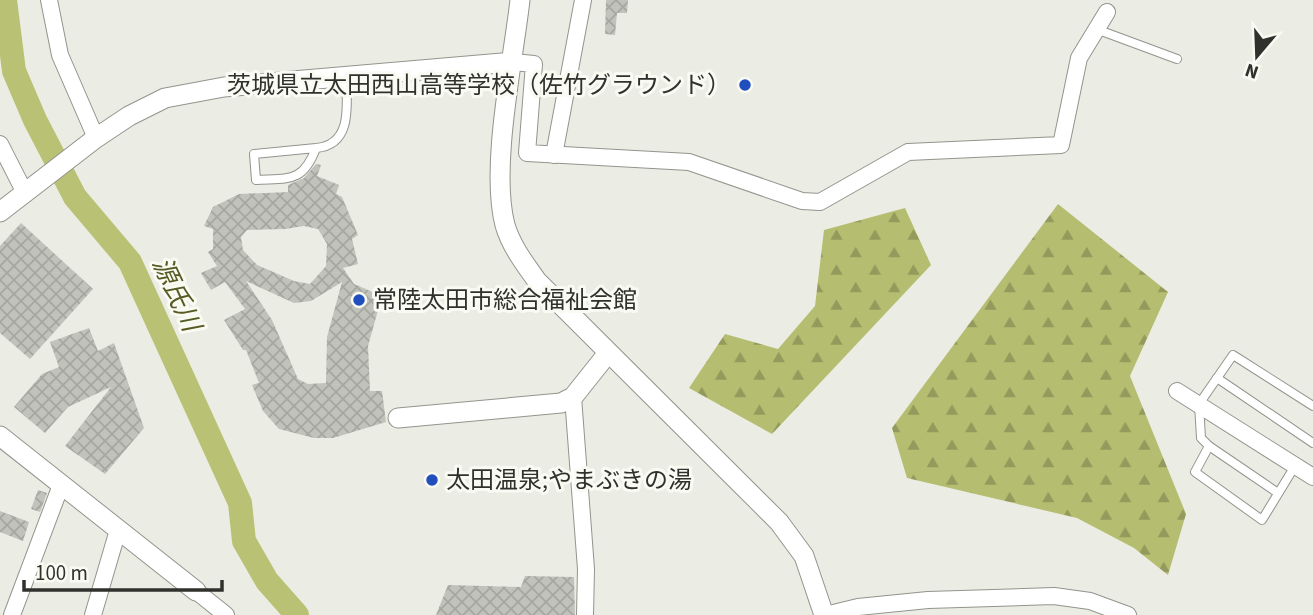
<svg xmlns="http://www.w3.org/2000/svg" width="1313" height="615" viewBox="0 0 1313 615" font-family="'Source Sans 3','Noto Sans JP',sans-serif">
  <defs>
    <pattern id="forest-firs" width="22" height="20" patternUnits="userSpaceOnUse" patternTransform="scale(1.75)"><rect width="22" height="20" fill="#b5bd70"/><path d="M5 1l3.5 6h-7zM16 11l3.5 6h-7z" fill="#949a5c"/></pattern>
    <pattern id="building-cross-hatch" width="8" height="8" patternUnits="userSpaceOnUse" patternTransform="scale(1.75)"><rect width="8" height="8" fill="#c1c2ba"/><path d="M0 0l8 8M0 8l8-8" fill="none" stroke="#a6a7a0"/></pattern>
  </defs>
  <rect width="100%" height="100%" fill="#ebede4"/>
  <!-- forest -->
  <g fill="url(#forest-firs)">
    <path d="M 1058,204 L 1168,292 L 1130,376 L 1186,514 L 1168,575 L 1134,548 L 1077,518 L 907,478 L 892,428 Z"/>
    <path d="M 905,208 L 931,265 L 772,434 L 689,388 L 725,334 L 778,349 L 815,306 L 824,230 Z"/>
  </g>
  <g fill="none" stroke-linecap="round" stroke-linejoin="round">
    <!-- river -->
    <path stroke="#b9c274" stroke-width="24" d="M 5,0 L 14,71 L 35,120 L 75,197 L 130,262 L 240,503 L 244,541 L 267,581 L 297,615"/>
  </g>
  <!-- building -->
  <g fill="url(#building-cross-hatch)" fill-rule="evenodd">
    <path d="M 606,0 L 628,0 L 627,13 L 617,13 L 615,35 L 605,34 Z"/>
    <path d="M 316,164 L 321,165 L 317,176 L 339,185 L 336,194 L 342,197 L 358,235 L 352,239 L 358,264 L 343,268 L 354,284 L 382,296 L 368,346 L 370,391 L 382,391 L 386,422 L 333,438 L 314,438 L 279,429 L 263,411 L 252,385 L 259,383 L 246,350 L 243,350 L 224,320 L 245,309 L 225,282 L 211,290 L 201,273 L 217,266 L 208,252 L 213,249 L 213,229 L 204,226 L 213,207 L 239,194 L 288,192 L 288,185 L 304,178 ZM 304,226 L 318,229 L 327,244 L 326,266 L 310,284 L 294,281 L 257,265 L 243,250 L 241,237 L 247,230 L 285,229 ZM 246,281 L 294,303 L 311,301 L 342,282 L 327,337 L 326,383 L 308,384 L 298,379 L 272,320 Z"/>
    <path d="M 21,223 L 93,289 L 30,359 L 0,333 L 0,246 Z"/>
    <path d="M 89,328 L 98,351 L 114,343 L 144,428 L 105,474 L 65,446 L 111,387 L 68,407 L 45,433 L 14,407 L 42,374 L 59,367 L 50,342 Z"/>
    <path d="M 38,490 L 47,493 L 40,512 L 31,509 Z"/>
    <path d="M 0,511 L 29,522 L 23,541 L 0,532 Z"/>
    <path d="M 525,576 L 574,577 L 575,615 L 436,615 L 448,585 L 521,587 Z"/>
  </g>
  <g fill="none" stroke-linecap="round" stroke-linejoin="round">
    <!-- service casing -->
    <g stroke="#93948d" stroke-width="10">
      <g id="service">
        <path d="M 1096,29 L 1177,59"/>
        <path d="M 316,148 C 303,183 289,178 256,180 L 254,154 L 316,148 C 353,145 347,104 346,77"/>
        <path d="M 1217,378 L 1313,443"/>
        <path d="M 1209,446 L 1278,493"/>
        <path d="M 1295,466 L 1262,520 L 1195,472 L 1209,446 L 1201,438 L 1199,404 L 1233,355 L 1313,406"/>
      </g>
    </g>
    <!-- minor casing -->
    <g stroke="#93948d" stroke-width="18">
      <g id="minor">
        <path d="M 49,0 L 60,55 L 96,138"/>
        <path d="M 513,62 L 534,64 L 527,153 L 689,162 L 802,201 L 820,202 L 908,152 L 1061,145 L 1079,58 L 1107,12"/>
        <path d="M 0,144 L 24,191"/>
        <path d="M 554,155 L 583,0"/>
        <path d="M 1177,391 L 1313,477"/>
        <path d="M 573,397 L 586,569 L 585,615"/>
        <path d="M 196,591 L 226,615"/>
        <path d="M 12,615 L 61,485"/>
        <path d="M 93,615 L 118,530"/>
        <path d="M 825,615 L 858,607 L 928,600 L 1054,596 L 1090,601 L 1128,615"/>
      </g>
    </g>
    <!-- tertiary casing -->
    <g stroke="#93948d" stroke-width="21">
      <g id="tertiary">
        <path d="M 520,0 C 513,62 490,168 505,225 C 511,246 525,264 537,281 L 779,522 L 804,556 L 824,615"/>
        <path d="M 0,212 L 96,138 L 129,116 L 165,98 L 224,87 L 513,62"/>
        <path d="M 398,418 L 561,403 L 573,397 L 608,353"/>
        <path d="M 0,436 L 196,591"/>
      </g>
    </g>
    <!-- service -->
    <use href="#service" stroke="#fff" stroke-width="8"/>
    <!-- minor -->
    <use href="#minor" stroke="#fff" stroke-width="16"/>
    <!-- tertiary -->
    <use href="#tertiary" stroke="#fff" stroke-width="19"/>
  </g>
  <!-- markers -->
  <g fill="#204ebc" stroke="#f9faf2" stroke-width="2.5">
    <circle cx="745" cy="85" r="7"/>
    <circle cx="359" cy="300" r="7"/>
    <circle cx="432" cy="480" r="7"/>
  </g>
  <g text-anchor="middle" stroke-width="6" stroke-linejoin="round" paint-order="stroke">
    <!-- poi labels -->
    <g font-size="24" fill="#30302d" stroke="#f9faf2" text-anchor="start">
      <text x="731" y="93" text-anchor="end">茨城県立太田西山高等学校（佐竹グラウンド）</text>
      <text x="373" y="308">常陸太田市総合福祉会館</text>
      <text x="446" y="488">太田温泉;やまぶきの湯</text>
    </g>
    <!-- water labels -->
    <g font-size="26" font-style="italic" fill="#575b23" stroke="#f9faf2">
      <text transform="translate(177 294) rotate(65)" y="9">源氏川</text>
    </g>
  </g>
  <!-- north arrow -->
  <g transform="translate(1257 56) rotate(199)" stroke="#f9faf2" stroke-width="5" paint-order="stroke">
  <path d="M0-5L12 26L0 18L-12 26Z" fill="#30302d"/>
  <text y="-10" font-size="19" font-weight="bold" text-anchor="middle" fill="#30302d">N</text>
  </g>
  <!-- scale -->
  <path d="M24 580v10h198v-10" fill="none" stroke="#30302d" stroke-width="3.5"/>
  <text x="35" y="580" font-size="21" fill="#30302d" stroke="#f9faf2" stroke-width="5" paint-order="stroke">100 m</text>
</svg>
